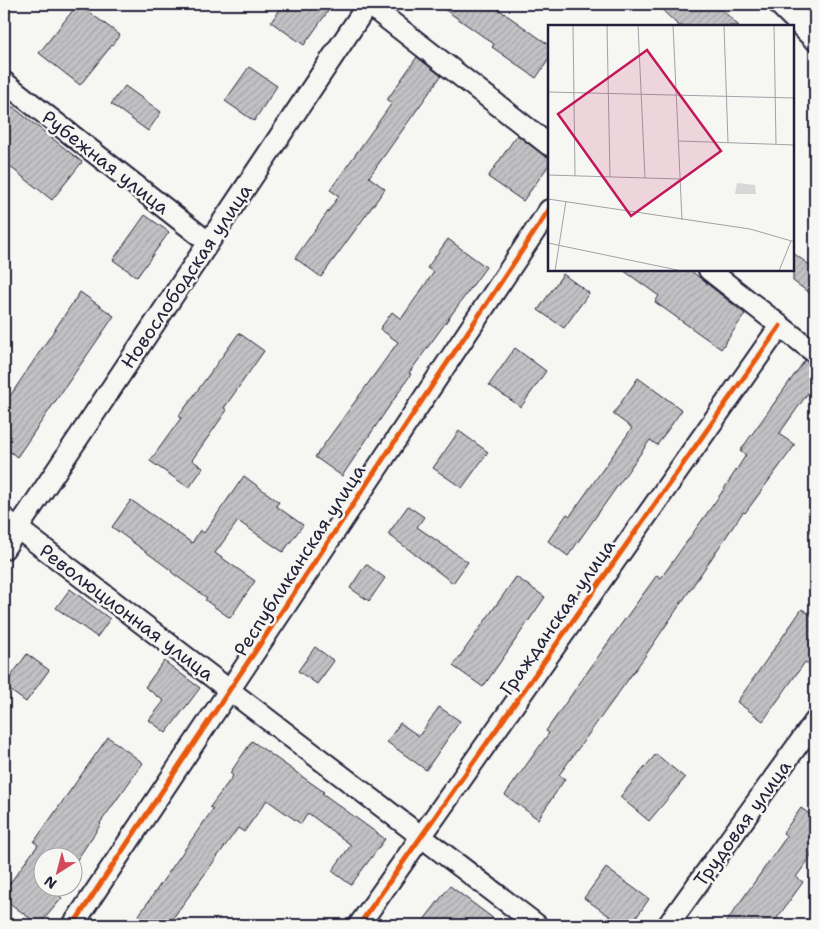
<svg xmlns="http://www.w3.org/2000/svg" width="819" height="929" viewBox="0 0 819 929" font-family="'Shantell Sans',sans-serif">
  <defs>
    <pattern id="building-hatch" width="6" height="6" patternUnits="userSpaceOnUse" patternTransform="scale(1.25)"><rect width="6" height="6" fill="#c2c2c4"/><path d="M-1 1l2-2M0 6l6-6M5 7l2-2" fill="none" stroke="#a6a6a9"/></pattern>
  </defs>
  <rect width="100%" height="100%" fill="#f6f6f2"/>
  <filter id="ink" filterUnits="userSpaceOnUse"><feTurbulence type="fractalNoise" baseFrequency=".02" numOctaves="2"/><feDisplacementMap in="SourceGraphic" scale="10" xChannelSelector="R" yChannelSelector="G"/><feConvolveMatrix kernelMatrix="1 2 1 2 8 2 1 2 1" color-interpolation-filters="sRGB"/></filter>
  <g filter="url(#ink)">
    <!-- building -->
    <g fill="url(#building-hatch)" stroke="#22223b">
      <path d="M 78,4 L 120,35 L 80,85 L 39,53 Z"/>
      <path d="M 284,4 L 333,4 L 304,45 L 271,22 Z"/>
      <path d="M 437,4 L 491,4 L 549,45 L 549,59 L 536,78 L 492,47 L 494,44 Z"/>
      <path d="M 656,4 L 716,4 L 739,26 L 679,26 Z"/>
      <path d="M 417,57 L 441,76 L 369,177 L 385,189 L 321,277 L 295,258 L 339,196 L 330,190 L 392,103 L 387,100 Z"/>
      <path d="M 249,67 L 277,86 L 254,121 L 225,101 Z"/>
      <path d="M 125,86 L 161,112 L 148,131 L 111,104 Z"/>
      <path d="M 4,100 L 82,162 L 52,200 L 4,162 Z"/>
      <path d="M 517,135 L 542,154 L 549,157 L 549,165 L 523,201 L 488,177 Z"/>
      <path d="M 145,215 L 169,232 L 137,277 L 113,260 Z"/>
      <path d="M 448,239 L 486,267 L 409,373 L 411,374 L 342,476 L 315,457 L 398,342 L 380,329 L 392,312 L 401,319 L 434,272 L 427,268 Z"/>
      <path d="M 793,253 L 815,269 L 815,297 L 793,281 Z"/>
      <path d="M 623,270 L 690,270 L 745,314 L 721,349 L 655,302 L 659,296 Z"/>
      <path d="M 563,274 L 589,293 L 564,328 L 538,310 Z"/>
      <path d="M 80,292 L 114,316 L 17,457 L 4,447 L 4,405 Z"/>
      <path d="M 239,333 L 264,351 L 224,408 L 227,410 L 192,460 L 203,468 L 189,488 L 150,461 L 181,418 L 179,416 Z"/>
      <path d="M 515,348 L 546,371 L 521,407 L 489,385 Z"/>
      <path d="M 805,360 L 815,365 L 815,383 L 779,434 L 795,445 L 745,513 L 743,512 L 643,659 L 559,775 L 565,779 L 538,819 L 505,795 L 549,733 L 546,731 L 612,637 L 657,575 L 661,578 L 720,495 L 746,455 L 740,451 Z"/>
      <path d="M 638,378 L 682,410 L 657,445 L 650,440 L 568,556 L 548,541 L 567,514 L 570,516 L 632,428 L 613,414 Z"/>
      <path d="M 459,431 L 488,452 L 462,488 L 433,468 Z"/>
      <path d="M 244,476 L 279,502 L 276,506 L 303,525 L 283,552 L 238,521 L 215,553 L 255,581 L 230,618 L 205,600 L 207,598 L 171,572 L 172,571 L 112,527 L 131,500 L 192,543 L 200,530 L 204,533 Z"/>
      <path d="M 408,506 L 424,517 L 417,527 L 468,562 L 453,583 L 388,534 Z"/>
      <path d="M 366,564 L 385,578 L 369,601 L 350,588 Z"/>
      <path d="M 516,577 L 545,597 L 483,687 L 453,666 Z"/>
      <path d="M 70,589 L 110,619 L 97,637 L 56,608 Z"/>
      <path d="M 802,609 L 815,618 L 815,654 L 808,664 L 805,662 L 763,721 L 737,702 Z"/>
      <path d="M 315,647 L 334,661 L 317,684 L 298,671 Z"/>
      <path d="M 27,654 L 49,670 L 26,702 L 4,686 Z"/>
      <path d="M 164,661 L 200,688 L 166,733 L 149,720 L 164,701 L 145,687 Z"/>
      <path d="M 439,707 L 460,721 L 426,770 L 387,742 L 400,723 L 419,736 Z"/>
      <path d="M 108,737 L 143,763 L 100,823 L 101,824 L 72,867 L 72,856 L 42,856 L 42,886 L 59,886 L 55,892 L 62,898 L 39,925 L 4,899 L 4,891 L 38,845 L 34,842 Z"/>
      <path d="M 252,741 L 324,792 L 322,793 L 385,839 L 351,885 L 332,871 L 351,845 L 308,813 L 301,824 L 267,800 L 244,832 L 238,828 L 168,925 L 132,925 L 213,809 L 210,807 L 233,776 L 230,773 Z"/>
      <path d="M 656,754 L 685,778 L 649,821 L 620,797 Z"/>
      <path d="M 801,808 L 815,818 L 815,851 L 796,877 L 803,882 L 772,925 L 724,925 L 787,836 L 783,833 Z"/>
      <path d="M 606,868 L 649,899 L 631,925 L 622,925 L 584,898 Z"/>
      <path d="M 450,886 L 502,925 L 420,925 Z"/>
    </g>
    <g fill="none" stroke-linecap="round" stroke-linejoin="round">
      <!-- minor casing -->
      <g stroke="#22223b" stroke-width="24">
        <g id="minor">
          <path d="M 368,4 L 549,145"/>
          <path d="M 4,82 L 208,242"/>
          <path d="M 709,270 L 815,353"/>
          <path d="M 4,518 L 537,925"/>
          <path d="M 4,549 L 368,4"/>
          <path d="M 73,925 L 549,210"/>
          <path d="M 359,925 L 780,326"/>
          <path d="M 668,925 L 815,721"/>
        </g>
      </g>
      <!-- tertiary casing -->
      <g stroke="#22223b" stroke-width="29">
        <path id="tertiary" d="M 782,4 L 815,37"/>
      </g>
      <!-- minor -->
      <use href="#minor" stroke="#f6f6f2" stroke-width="20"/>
      <!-- tertiary -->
      <use href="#tertiary" stroke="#f6f6f2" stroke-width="25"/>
      <!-- cycleway casing -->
      <g stroke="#f6f6f2" stroke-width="8">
        <g id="cycleway">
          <path d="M 73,925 L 549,210"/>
          <path d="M 359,925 L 780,326"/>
        </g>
      </g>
      <!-- cycleway -->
      <use href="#cycleway" stroke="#e8590c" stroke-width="5"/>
    </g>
  </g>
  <g text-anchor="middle" stroke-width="5" stroke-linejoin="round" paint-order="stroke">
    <!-- street labels -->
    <g font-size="19" fill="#22223b" stroke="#f6f6f2">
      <text transform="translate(106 162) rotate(38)" y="7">Рубежная улица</text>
      <text transform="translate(186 276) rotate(-56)" y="7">Новослободская улица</text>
      <text transform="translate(299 560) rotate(-57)" y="7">Республиканская улица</text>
      <text transform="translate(127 612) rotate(37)" y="7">Революционная улица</text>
      <text transform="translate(557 617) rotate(-55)" y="7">Гражданская улица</text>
      <text transform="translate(742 823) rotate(-54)" y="7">Трудовая улица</text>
    </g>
  </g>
  <!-- overview -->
  <g transform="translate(548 25)">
    <rect width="246" height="246" fill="#f6f6f2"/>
    <path d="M 189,158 L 207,160 L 208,169 L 187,169 Z" fill="#d7d7d7"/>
    <path fill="none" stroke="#a1a1a9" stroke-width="1" d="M 25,0 L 27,151M 59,0 L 62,152M 90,0 L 97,153M 125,0 L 134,195M 176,0 L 180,118M 226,0 L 228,119M 0,67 L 247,73M 131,116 L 247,120M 0,150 L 132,154M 0,174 L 202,204 L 247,217M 0,218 L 134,246M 7,246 L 18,176M 231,246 L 243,216"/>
    <path fill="#c2185b" fill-opacity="0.15" stroke="#c2185b" stroke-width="2.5" d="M 99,25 L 173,126 L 83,191 L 10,89 Z"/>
    <rect width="246" height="246" fill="none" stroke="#22223b" stroke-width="2.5"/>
  </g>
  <!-- margin -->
  <rect width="819" height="929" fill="none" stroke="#f6f6f2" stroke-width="20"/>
  <rect x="10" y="10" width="799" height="909" fill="none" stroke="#22223b" stroke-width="2" filter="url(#ink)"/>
  <!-- north arrow -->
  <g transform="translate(58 872) rotate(216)"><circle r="24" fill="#f6f6f2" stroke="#a1a1a9"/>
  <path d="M0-4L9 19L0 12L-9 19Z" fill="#d1495b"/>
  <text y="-8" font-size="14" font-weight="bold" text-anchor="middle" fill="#22223b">N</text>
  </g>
</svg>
